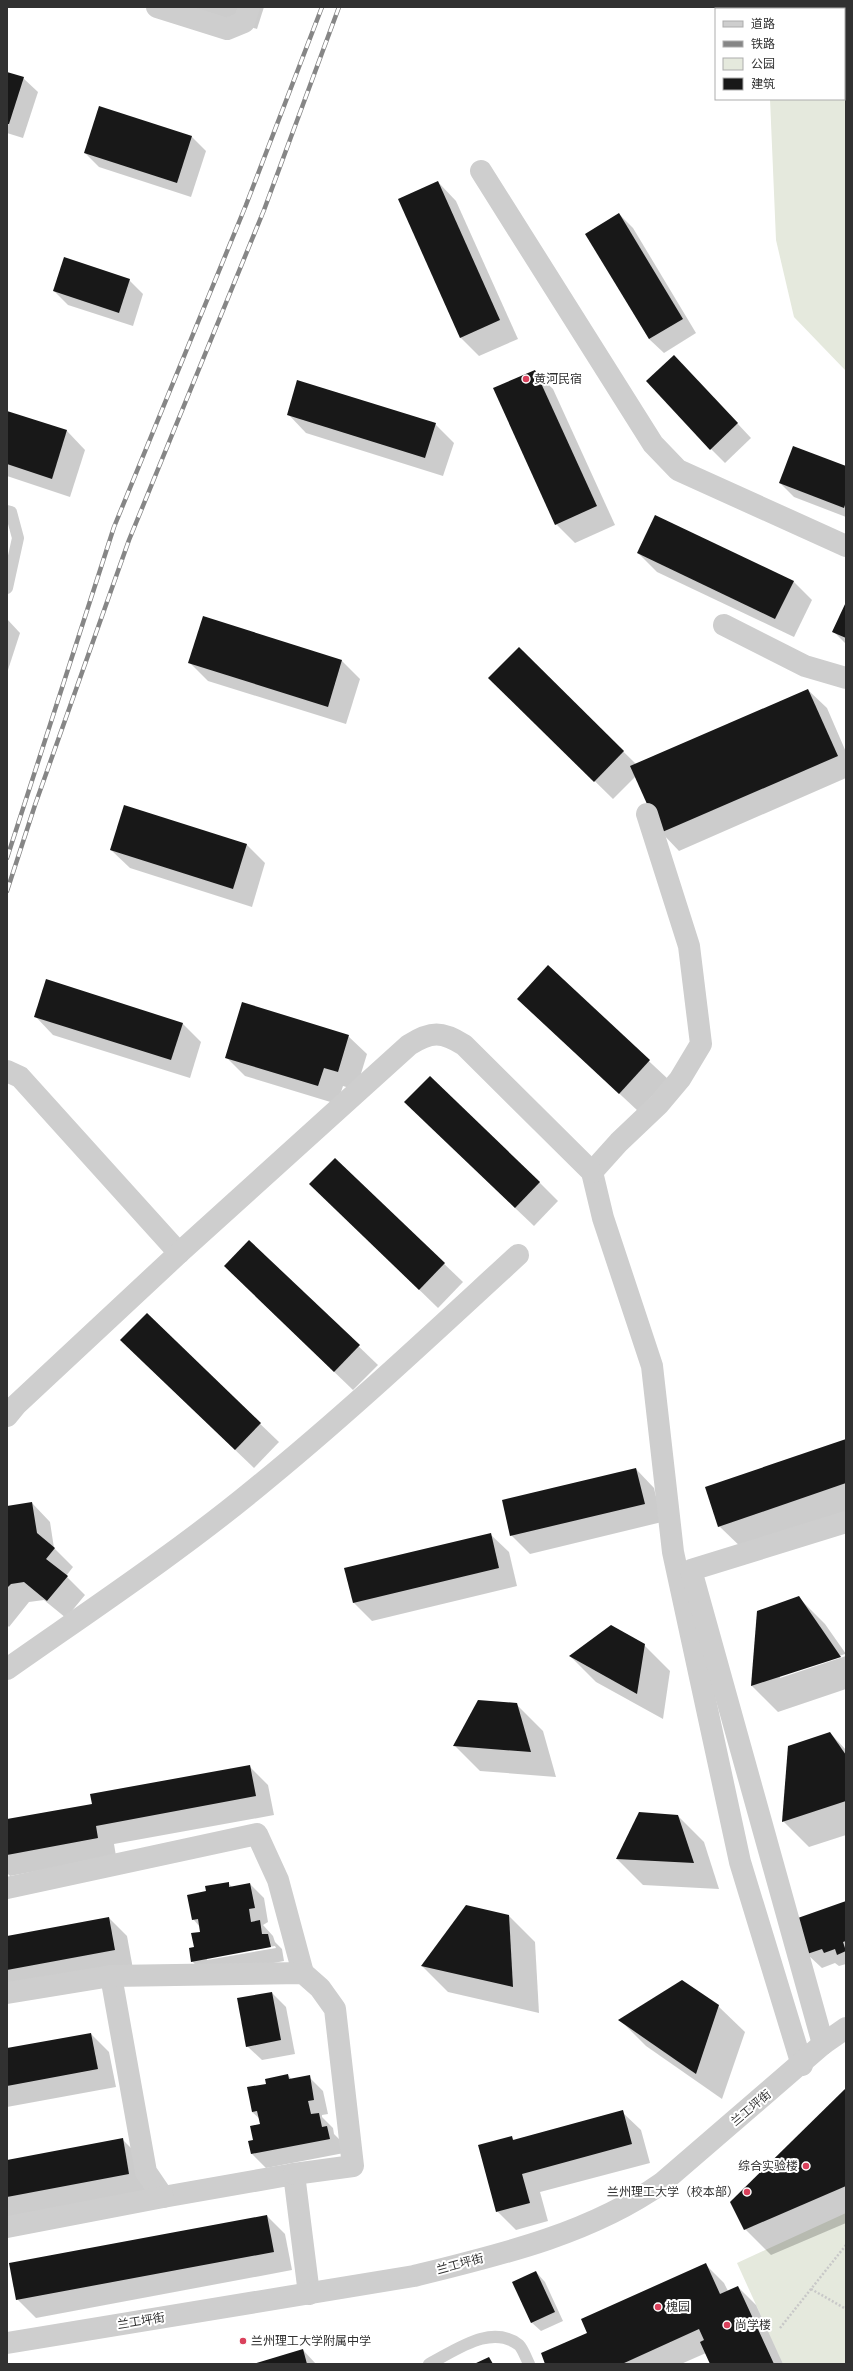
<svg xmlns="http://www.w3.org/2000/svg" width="853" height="2371" viewBox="0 0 853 2371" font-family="'Noto Sans','Noto Sans SC',sans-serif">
  <rect width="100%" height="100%" fill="#fff"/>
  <!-- green -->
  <g fill="#e5e9dd">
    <path d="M 801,7 L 846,7 L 846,371 L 794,317 L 776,240 L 770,99 L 844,99 L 844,9 L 800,9 Z"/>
    <path d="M 846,2213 L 846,2364 L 783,2364 L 737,2263 Z"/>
  </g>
  <!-- shadow -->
  <g fill="#0003" fill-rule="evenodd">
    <path d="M 190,7 L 264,7 L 257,29 Z"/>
    <path d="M 7,73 L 23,78 L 38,92 L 23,138 L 7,133 Z"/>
    <path d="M 192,137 L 206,151 L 191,197 L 99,167 L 85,153 Z"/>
    <path d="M 438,182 L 456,201 L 518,339 L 479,356 L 461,338 L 399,199 Z"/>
    <path d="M 619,214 L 633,228 L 696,333 L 664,353 L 649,339 L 587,234 Z"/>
    <path d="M 129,280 L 143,294 L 133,326 L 68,305 L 54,291 Z"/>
    <path d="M 674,356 L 751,438 L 725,463 L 711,449 Z"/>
    <path d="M 534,371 L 553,389 L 615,525 L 575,543 L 556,524 Z"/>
    <path d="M 7,412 L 67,431 L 85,450 L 70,497 L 7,476 Z"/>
    <path d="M 288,414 L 435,424 L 454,443 L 443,476 L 306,433 Z"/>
    <path d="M 846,468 L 846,517 L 794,497 L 780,483 Z"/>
    <path d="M 638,553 L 793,581 L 812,600 L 794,637 L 657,572 Z"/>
    <path d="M 846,604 L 846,644 L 833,631 Z"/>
    <path d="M 204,617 L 342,661 L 360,679 L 346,724 L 208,681 L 189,662 Z"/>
    <path d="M 7,619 L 20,633 L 7,673 Z"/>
    <path d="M 519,649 L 636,764 L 808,690 L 827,708 L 846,752 L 846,778 L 679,851 L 661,832 L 636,776 L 613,799 L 508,696 Z"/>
    <path d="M 125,806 L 247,845 L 265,863 L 252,907 L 130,868 L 111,850 Z"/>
    <path d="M 548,967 L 668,1079 L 638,1111 L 518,999 Z"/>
    <path d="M 46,980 L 183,1024 L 201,1042 L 190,1078 L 53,1035 L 35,1016 Z"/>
    <path d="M 348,1036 L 367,1054 L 356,1090 L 343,1086 L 337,1104 L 245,1076 L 227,1058 Z"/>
    <path d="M 424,1121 L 539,1182 L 558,1201 L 534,1226 Z"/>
    <path d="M 335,1159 L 463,1282 L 438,1308 L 329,1202 Z"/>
    <path d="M 249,1241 L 378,1365 L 353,1390 L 244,1285 Z"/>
    <path d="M 147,1315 L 279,1442 L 254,1468 L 140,1359 Z"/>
    <path d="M 846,1440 L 846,1518 L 746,1552 L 719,1526 Z"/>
    <path d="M 636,1469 L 654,1488 L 662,1522 L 530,1554 L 511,1535 Z"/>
    <path d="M 32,1503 L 50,1522 L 54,1548 L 73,1567 L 66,1576 L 85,1595 L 66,1618 L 44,1600 L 29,1602 L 9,1627 L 7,1625 L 7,1507 Z"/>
    <path d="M 490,1534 L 509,1552 L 517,1586 L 372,1621 L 354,1603 L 345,1569 Z"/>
    <path d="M 799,1598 L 825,1624 L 846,1654 L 846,1689 L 778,1712 L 752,1686 L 758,1611 ZM 845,1654 L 846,1656 L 780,1678 L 780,1676 Z"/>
    <path d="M 644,1645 L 670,1671 L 663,1719 L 596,1682 L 571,1657 Z"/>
    <path d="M 516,1704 L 543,1731 L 556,1777 L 480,1771 L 454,1745 Z"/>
    <path d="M 830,1733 L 846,1750 L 846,1835 L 809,1847 L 783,1821 Z"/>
    <path d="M 249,1766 L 268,1785 L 274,1815 L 114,1844 L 116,1856 L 10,1876 L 7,1873 L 7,1820 L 93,1805 Z"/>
    <path d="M 678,1816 L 704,1842 L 719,1889 L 643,1885 L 617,1859 Z"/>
    <path d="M 228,1883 L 232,1887 L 250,1884 L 264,1898 L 268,1922 L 263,1925 L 273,1936 L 275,1942 L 282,1949 L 284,1961 L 206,1976 L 192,1961 L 201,1932 L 200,1927 L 193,1919 L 207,1892 ZM 275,1946 L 276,1948 L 207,1960 L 207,1958 Z"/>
    <path d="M 846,1902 L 846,1964 L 839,1966 L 835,1963 L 822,1968 L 807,1954 Z"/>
    <path d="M 509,1916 L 535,1942 L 539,2013 L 448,1992 L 422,1966 Z"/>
    <path d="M 109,1918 L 127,1936 L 133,1969 L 7,1992 L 7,1937 Z"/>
    <path d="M 272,1993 L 286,2007 L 295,2054 L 262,2060 L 247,2046 L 239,1999 Z"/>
    <path d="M 718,2006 L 745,2032 L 722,2099 L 646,2046 L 620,2020 Z"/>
    <path d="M 91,2034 L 109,2052 L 116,2087 L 7,2107 L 7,2049 Z"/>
    <path d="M 288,2075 L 292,2080 L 309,2077 L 323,2091 L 328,2114 L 322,2115 L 322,2117 L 333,2128 L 334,2134 L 341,2141 L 344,2153 L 266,2168 L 252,2154 L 261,2125 L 260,2119 L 252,2112 L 267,2084 Z"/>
    <path d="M 846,2089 L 846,2223 L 771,2255 L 745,2229 Z"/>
    <path d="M 622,2112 L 641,2130 L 650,2163 L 540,2192 L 548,2221 L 516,2230 L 497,2211 L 511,2137 L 515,2141 Z"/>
    <path d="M 122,2139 L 141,2158 L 147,2192 L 7,2218 L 7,2161 Z"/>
    <path d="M 267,2216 L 285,2234 L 292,2270 L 36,2318 L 17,2299 Z"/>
    <path d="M 705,2264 L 724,2283 L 728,2291 L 738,2287 L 756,2305 L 783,2364 L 711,2364 L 706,2353 L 681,2364 L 546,2364 L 588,2333 Z"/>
    <path d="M 536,2272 L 545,2282 L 563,2321 L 541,2331 L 531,2322 Z"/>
    <path d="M 303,2350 L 316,2364 L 255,2364 Z"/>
  </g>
  <!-- building -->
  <g fill="#181818">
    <path d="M 7,72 L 24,77 L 9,124 L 7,124 Z"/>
    <path d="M 99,106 L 192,136 L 177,183 L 84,153 Z"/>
    <path d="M 438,181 L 500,320 L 460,338 L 398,199 Z"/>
    <path d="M 619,213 L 683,319 L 649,339 L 585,234 Z"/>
    <path d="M 64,257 L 130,279 L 119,313 L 53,291 Z"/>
    <path d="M 674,355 L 738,423 L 710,450 L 646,381 Z"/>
    <path d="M 535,370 L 597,506 L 555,525 L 493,388 Z"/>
    <path d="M 297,380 L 436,423 L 425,458 L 287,415 Z"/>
    <path d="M 7,411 L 67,430 L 52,479 L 7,464 Z"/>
    <path d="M 793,446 L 846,466 L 846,502 L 844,508 L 779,483 Z"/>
    <path d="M 655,515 L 794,581 L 775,619 L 637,553 Z"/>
    <path d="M 846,602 L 846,638 L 832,632 Z"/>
    <path d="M 203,616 L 342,660 L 328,707 L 188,663 Z"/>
    <path d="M 519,647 L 624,751 L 594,782 L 488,678 Z"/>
    <path d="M 808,689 L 838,756 L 660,833 L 630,766 Z"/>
    <path d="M 124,805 L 247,844 L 233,889 L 110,850 Z"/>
    <path d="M 548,965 L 650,1060 L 619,1094 L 517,999 Z"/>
    <path d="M 46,979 L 183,1023 L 171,1060 L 34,1017 Z"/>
    <path d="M 242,1002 L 349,1035 L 338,1072 L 324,1068 L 318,1086 L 225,1058 Z"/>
    <path d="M 430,1076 L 540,1182 L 515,1208 L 404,1102 Z"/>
    <path d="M 335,1158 L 445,1263 L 419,1290 L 309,1184 Z"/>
    <path d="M 249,1240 L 360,1345 L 334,1372 L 224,1266 Z"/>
    <path d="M 147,1313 L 261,1423 L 235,1450 L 120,1340 Z"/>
    <path d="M 846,1439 L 846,1483 L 718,1527 L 705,1487 Z"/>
    <path d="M 636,1468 L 645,1504 L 510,1536 L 502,1500 Z"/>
    <path d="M 32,1502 L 37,1533 L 55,1548 L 46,1559 L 68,1576 L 47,1601 L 24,1582 L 11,1584 L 7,1588 L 7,1506 Z"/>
    <path d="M 491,1533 L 499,1568 L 353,1603 L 344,1568 Z"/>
    <path d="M 799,1596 L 841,1657 L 751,1686 L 757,1611 Z"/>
    <path d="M 611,1625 L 645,1644 L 637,1694 L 569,1656 Z"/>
    <path d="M 478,1700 L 517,1703 L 531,1752 L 453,1746 Z"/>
    <path d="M 830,1732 L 846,1755 L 846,1801 L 782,1822 L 788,1746 Z"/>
    <path d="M 250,1765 L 256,1796 L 96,1826 L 98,1838 L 7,1855 L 7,1819 L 92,1804 L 90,1794 Z"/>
    <path d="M 639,1812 L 678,1815 L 694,1863 L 616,1859 Z"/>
    <path d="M 229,1882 L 229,1887 L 250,1883 L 255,1908 L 249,1909 L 251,1922 L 260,1920 L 262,1934 L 268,1934 L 271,1947 L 191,1962 L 189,1948 L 194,1947 L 191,1933 L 200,1932 L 198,1919 L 192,1920 L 187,1895 L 206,1891 L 205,1886 Z"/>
    <path d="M 846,1901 L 846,1941 L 843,1942 L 846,1951 L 837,1955 L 835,1949 L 824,1953 L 822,1949 L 807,1954 L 795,1919 Z"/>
    <path d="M 466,1905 L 509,1915 L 513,1987 L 421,1966 Z"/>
    <path d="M 109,1917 L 115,1950 L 7,1970 L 7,1936 Z"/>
    <path d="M 682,1980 L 719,2005 L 696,2074 L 618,2020 Z"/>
    <path d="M 272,1992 L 281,2040 L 246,2047 L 237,1998 Z"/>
    <path d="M 91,2033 L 98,2069 L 7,2086 L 7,2048 Z"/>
    <path d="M 288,2074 L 289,2079 L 310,2075 L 314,2100 L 308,2101 L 311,2114 L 319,2113 L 322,2127 L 327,2126 L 330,2139 L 251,2154 L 248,2141 L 253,2140 L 250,2126 L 260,2124 L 257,2111 L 252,2112 L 247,2087 L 266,2084 L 265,2079 Z"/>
    <path d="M 846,2088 L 846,2186 L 744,2230 L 730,2202 Z"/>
    <path d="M 623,2110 L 632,2144 L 522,2174 L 530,2203 L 496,2212 L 478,2145 L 512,2136 L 513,2140 Z"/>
    <path d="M 123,2138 L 129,2174 L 7,2197 L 7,2160 Z"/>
    <path d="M 267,2215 L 274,2252 L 16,2300 L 9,2263 Z"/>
    <path d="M 706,2263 L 720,2294 L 738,2286 L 774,2364 L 710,2364 L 700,2342 L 704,2340 L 699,2329 L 622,2364 L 545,2364 L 541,2353 L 587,2333 L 581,2319 Z"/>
    <path d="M 536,2271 L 555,2312 L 531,2323 L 512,2282 Z"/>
    <path d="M 303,2349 L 307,2364 L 253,2364 Z"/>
    <path d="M 489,2357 L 493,2364 L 474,2364 Z"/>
  </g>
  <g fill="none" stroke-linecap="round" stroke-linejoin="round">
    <!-- path -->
    <g stroke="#c8c8c8" stroke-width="2.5" stroke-dasharray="2 2" stroke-linecap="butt">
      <path d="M 811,2289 L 846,2309"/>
      <path d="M 780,2328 L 846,2245"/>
    </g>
    <!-- lane -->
    <g stroke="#cecece" stroke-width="12">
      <path d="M 7,511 L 11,512 L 18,538 L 7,588"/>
      <path d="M 429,2364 C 455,2351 491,2323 519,2345 C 523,2349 526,2358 529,2364"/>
    </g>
    <!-- street -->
    <g stroke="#cecece" stroke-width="22">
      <path d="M 157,7 L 227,29 L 244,22 L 249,7"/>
      <path d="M 481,171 L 653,444 L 678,470 L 846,546"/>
      <path d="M 724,625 L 805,666 L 846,678"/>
      <path d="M 647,814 L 689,946 L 701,1044 L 680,1079 L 659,1104 L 619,1142 L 592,1172 L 603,1218 L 652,1366 L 673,1552 L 740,1862 L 802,2065"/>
      <path d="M 7,1071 L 20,1077 L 179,1253"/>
      <path d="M 7,1416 L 16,1405 L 179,1253 L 409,1045 C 431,1031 442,1031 464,1045 L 592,1172"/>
      <path d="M 7,1669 C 91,1610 177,1553 256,1488 C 346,1415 432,1334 518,1255"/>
      <path d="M 7,1888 L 257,1834 L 278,1880 L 303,1973"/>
      <path d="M 111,1976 L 146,2172 L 163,2197 L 294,2174 L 309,2294"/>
      <path d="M 7,1993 L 111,1976 L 303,1973 L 320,1988 L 335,2009 L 353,2166 L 294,2174"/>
      <path d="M 823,2044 L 691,1570 L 846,1522"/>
      <path d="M 7,2227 L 163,2197"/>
      <path d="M 7,2343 L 414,2276 C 499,2255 590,2234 662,2183 L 823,2044 L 846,2028"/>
    </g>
    <!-- rail casing -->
    <g stroke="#868686" stroke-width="4.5">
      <g id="rail">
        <path d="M 7,858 L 114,527 L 246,205 L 322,7"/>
        <path d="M 7,891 L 35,805 L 129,540 L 264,210 L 339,7"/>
      </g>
    </g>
    <!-- rail -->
    <use href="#rail" stroke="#fff" stroke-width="3" stroke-dasharray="9" stroke-linecap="butt"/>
  </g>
  <!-- markers -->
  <g fill="#da415c" stroke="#fff" stroke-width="1.5">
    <circle cx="526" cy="379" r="4"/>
    <circle cx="806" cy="2166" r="4"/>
    <circle cx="747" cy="2192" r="4"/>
    <circle cx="658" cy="2307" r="4"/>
    <circle cx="727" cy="2325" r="4"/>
    <circle cx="243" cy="2341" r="4"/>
  </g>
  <g text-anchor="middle" stroke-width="4" stroke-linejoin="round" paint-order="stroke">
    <!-- poi labels -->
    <g font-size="12" fill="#313131" stroke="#fff" text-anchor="start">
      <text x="534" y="383">黄河民宿</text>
      <text x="798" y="2170" text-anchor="end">综合实验楼</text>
      <text x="739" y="2196" text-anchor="end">兰州理工大学（校本部）</text>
      <text x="666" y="2311">槐园</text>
      <text x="735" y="2329">尚学楼</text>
      <text x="251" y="2345">兰州理工大学附属中学</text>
    </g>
    <!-- street labels -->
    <g font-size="12" fill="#313131" stroke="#fff">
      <text transform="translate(751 2108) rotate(-40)" y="4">兰工坪街</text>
      <text transform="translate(460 2264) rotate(-15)" y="4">兰工坪街</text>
      <text transform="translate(141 2321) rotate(-9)" y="4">兰工坪街</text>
    </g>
  </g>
  <!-- border -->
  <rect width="853" height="2371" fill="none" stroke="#313131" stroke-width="16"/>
  <!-- legend -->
  <rect x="715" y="8" width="130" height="92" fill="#ffffff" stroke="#adadad"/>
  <rect x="723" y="21" width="20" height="6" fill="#cecece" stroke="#adadad"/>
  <text x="751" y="28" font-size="12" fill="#313131">道路</text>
  <rect x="723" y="41" width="20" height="6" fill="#868686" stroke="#adadad"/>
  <text x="751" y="48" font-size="12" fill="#313131">铁路</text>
  <rect x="723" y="58" width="20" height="12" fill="#e5e9dd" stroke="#adadad"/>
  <text x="751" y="68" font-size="12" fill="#313131">公园</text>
  <rect x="723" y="78" width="20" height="12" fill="#181818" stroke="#adadad"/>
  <text x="751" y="88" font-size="12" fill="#313131">建筑</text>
</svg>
